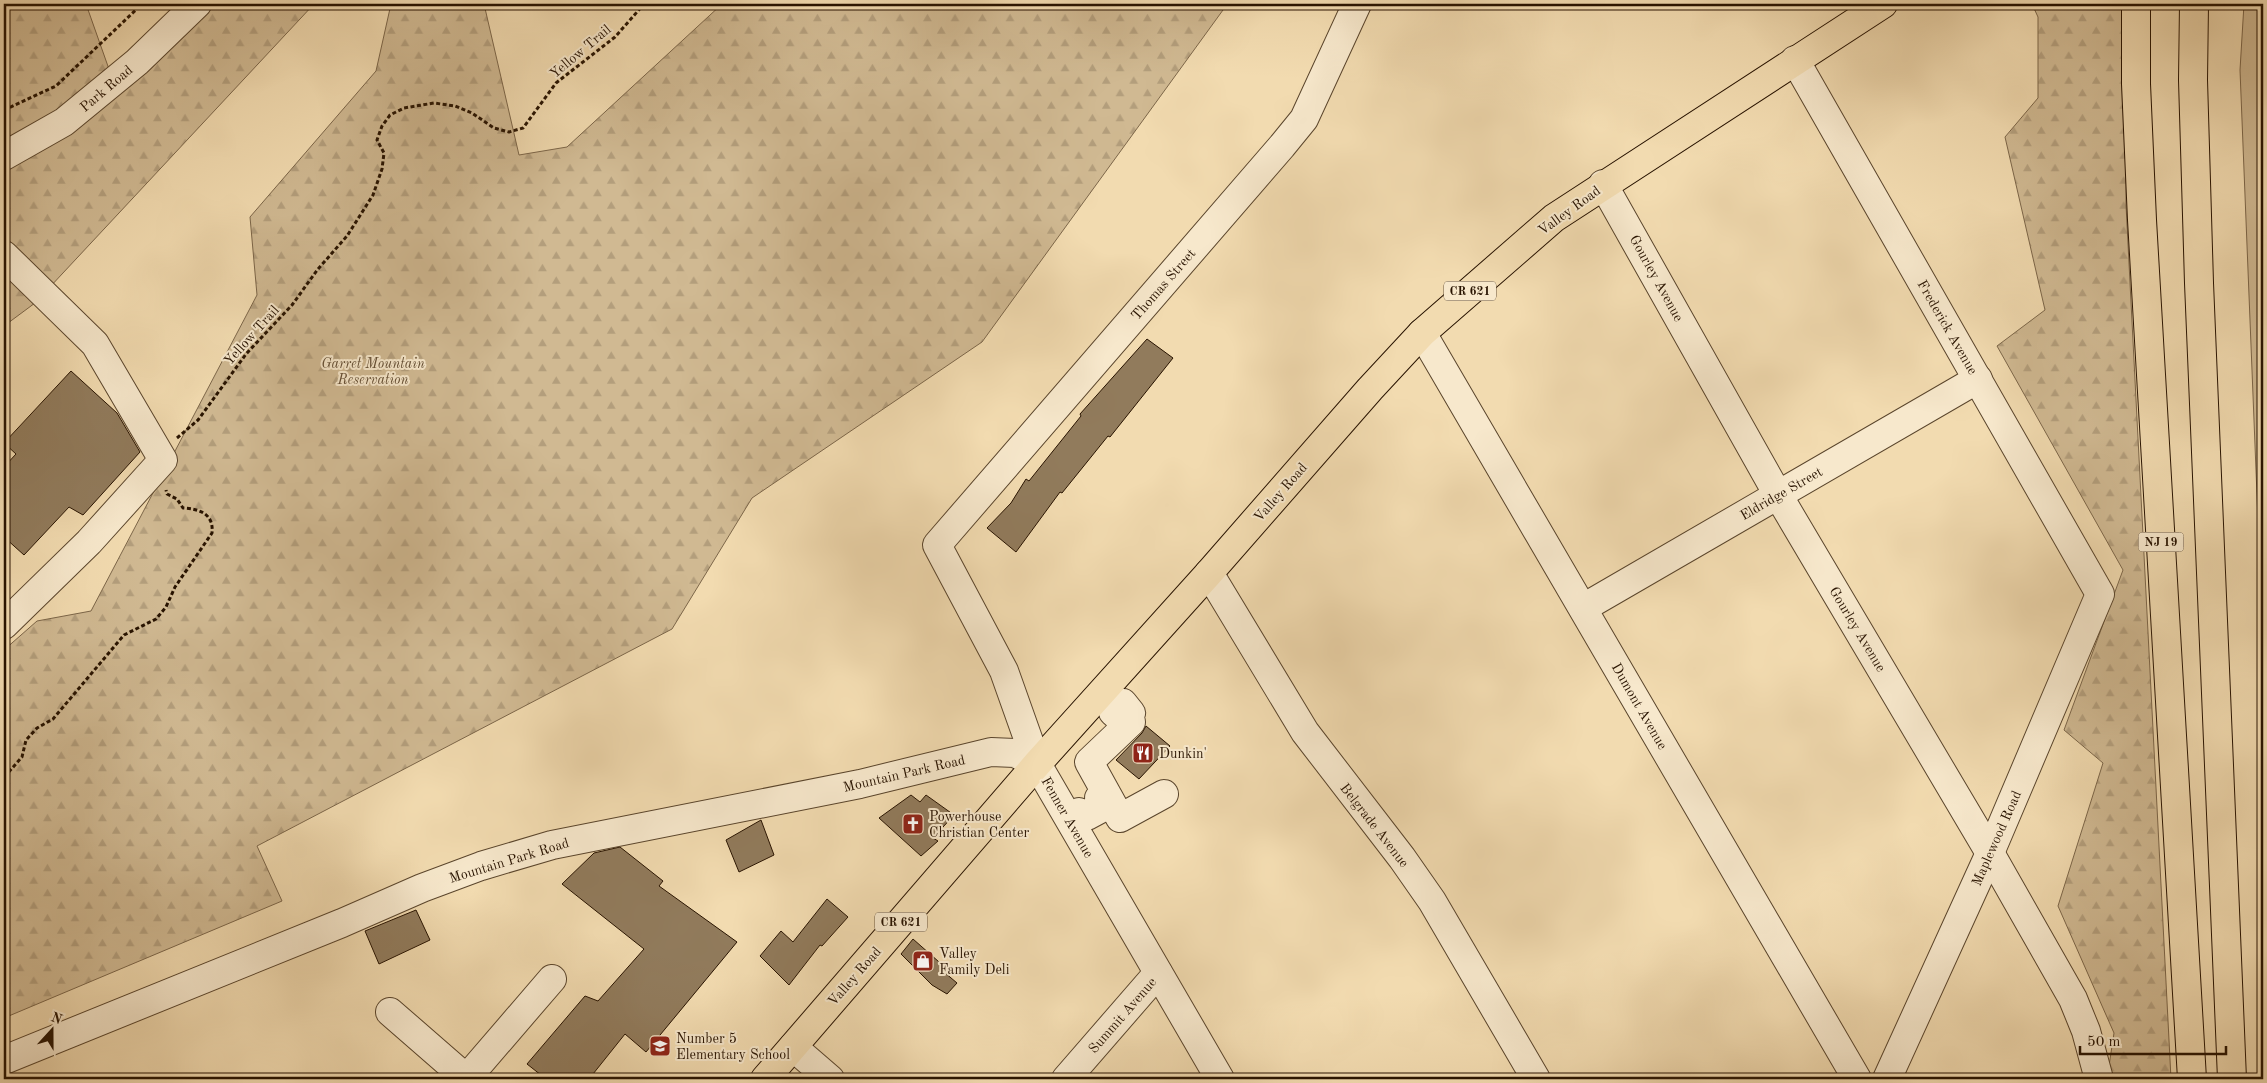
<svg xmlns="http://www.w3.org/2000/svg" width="2267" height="1083" viewBox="0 0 2267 1083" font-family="'Old Standard TT',serif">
  <defs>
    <pattern id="forest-firs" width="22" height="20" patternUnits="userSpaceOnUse" patternTransform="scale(1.25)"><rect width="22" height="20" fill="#d0b992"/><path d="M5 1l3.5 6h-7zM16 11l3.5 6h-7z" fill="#b39e7c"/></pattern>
  </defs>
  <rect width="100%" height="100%" fill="#f2dbb0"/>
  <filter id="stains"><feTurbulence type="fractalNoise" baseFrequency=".004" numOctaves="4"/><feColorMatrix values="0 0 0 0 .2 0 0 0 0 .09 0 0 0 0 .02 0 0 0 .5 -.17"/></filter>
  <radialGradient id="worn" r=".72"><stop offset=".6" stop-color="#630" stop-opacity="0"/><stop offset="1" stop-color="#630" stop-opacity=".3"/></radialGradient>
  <!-- green -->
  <path fill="#d0b992" stroke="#7c6649" d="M 2244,4 L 2263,4 L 2263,645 L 2240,70 Z"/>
  <!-- forest -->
  <g fill="url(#forest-firs)" stroke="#7c6649">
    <path d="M 4,4 L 86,4 L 116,89 L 215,4 L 314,4 L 35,303 L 4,326 Z"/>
    <path d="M 391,4 L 484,4 L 519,155 L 567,147 L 722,4 L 1226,4 L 1223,10 L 982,342 L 752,498 L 672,629 L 257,846 L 282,901 L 4,1018 L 4,650 L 37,621 L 91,611 L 257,295 L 250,217 L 376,71 Z"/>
    <path d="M 2032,4 L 2127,4 L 2126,205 L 2171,1079 L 2107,1079 L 2114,1033 L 2058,906 L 2103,763 L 2064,730 L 2123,570 L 1997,346 L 2045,310 L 2005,137 L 2038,98 L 2038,17 Z"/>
  </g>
  <!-- building -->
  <g fill="#917b5c" stroke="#281300">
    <path d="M 1147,339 L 1173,358 L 1110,437 L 1108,436 L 1062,493 L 1060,492 L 1016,552 L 987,528 L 1011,503 L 1026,479 L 1029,481 L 1081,416 L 1080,414 Z"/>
    <path d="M 71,371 L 117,413 L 140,452 L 83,515 L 69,507 L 24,555 L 4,537 L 4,467 L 16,454 L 4,443 Z"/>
    <path d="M 1146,726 L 1170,746 L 1139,779 L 1116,760 L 1142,733 Z"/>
    <path d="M 911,795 L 920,802 L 926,795 L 954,815 L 933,838 L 938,841 L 921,856 L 879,818 Z"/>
    <path d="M 761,820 L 774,855 L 739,872 L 726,840 Z"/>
    <path d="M 620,847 L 663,881 L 659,886 L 737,942 L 646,1052 L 625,1034 L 589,1079 L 546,1079 L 527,1064 L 585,996 L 598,1001 L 644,949 L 562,884 L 594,853 Z"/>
    <path d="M 827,899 L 848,917 L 822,946 L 820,945 L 789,985 L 760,956 L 781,931 L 793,942 Z"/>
    <path d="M 416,910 L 430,940 L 379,964 L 365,931 Z"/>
    <path d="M 913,939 L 947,969 L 944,972 L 957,983 L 947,994 L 932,985 L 901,954 Z"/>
  </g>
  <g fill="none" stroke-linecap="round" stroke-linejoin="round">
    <!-- minor casing -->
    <g stroke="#5a452c" stroke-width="30">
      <g id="minor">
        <path d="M 1795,60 L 2100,594 L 1990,853 L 1887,1079"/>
        <path d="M 4,156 L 64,122 L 137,62 L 197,4"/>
        <path d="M 1603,184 L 1778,495 L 1990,853 L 2073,999 L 2086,1031 L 2099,1079"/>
        <path d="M 4,255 L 95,344 L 163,460 L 89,542 L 4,625"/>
        <path d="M 1422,333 L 1857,1079"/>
        <path d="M 1209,573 L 1305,732 L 1402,858 L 1432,901 L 1536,1079"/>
        <path d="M 1583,608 L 1978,379"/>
        <path d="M 1128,719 L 1122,720 L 1113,712 L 1114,705 L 1123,703 L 1131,713 L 1128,719 L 1131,722 L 1089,762 L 1120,818 L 1164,794"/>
        <path d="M 1079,812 L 1087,816 L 1100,809 L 1099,798"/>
        <path d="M 390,1012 L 467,1079"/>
        <path d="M 793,1047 L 830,1079"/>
        <path d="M 4,1060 L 342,923 L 422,888 L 481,866 L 552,845 L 860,784 L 991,752 L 1015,753 L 1037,764"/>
        <path d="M 466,1079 L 552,979"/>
        <path d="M 1066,1079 L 1158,973"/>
        <path d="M 1220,1079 L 1037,764 L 1004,671 L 937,545 L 1282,146 L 1304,119 L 1357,4"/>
      </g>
    </g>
    <!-- major casing -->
    <g stroke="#281300" stroke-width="30">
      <path id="major" d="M 765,1079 L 1037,764 L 1209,573 L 1370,389 L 1422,333 L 1554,218 L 1883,4"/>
    </g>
    <!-- highway casing -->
    <g stroke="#281300" stroke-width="30">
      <g id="highway">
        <path d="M 2136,4 L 2136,84 L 2142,220 L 2192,1079"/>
        <path d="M 2194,4 L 2193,80 L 2199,283 L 2232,1079"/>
      </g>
    </g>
    <!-- path -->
    <g stroke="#281300" stroke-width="3" stroke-dasharray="4 2.5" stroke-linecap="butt">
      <path d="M 4,110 L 56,86 L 142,4"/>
      <path d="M 177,438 L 198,420 L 246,354 L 292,305 L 318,269 L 347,236 L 373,195 L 382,169 L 384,153 L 377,140 L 382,126 L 390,115 L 404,108 L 434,103 L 455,106 L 472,113 L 494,128 L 509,132 L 523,128 L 556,83 L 615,37 L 644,4"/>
      <path d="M 4,784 L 7,774 L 22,757 L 26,740 L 37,728 L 53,719 L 124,635 L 156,619 L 166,607 L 175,587 L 212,533 C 214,514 200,509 183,508 L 177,499 L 167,494 L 166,490"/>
    </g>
    <!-- minor -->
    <use href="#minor" stroke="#f7e8cc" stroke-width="28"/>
    <!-- major -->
    <use href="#major" stroke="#f2dbb0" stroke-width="28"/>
    <!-- highway -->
    <use href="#highway" stroke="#f2dbb0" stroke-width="28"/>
  </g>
  <!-- icons -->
  <defs>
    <g id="restaurant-square" transform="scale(1.125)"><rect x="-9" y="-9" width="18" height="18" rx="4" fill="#8f2418" stroke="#f7e8cc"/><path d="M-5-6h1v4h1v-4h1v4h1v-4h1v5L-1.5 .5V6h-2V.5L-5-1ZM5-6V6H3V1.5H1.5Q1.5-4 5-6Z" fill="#fff"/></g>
    <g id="church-square" transform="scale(1.125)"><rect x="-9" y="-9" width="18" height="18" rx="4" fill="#8f2418" stroke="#f7e8cc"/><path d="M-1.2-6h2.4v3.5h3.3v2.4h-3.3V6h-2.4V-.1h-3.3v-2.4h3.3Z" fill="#fff"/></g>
    <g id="shop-square" transform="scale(1.125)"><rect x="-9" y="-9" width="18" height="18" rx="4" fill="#8f2418" stroke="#f7e8cc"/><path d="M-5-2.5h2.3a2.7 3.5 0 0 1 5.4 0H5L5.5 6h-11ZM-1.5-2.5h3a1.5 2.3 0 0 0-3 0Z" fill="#fff"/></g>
    <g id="school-square" transform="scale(1.125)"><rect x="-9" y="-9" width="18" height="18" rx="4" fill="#8f2418" stroke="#f7e8cc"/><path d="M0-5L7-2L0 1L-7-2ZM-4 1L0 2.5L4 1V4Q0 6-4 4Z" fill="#fff"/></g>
  </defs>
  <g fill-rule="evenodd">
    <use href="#restaurant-square" x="1143" y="753"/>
    <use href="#church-square" x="913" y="824"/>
    <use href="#shop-square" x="923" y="961"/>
    <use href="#school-square" x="660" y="1046"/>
  </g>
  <g text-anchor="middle" stroke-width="4" stroke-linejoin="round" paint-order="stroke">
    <!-- shield labels -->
    <g fill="#f7e8cc" stroke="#66533d" stroke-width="1">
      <rect x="1444" y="281.5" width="52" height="19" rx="4"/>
      <rect x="2138.5" y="532.5" width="45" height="19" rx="4"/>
      <rect x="875" y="912.5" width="52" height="19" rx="4"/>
    </g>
    <g font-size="12" font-weight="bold" fill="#281300">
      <text x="1470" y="295">CR 621</text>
      <text x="2161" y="546">NJ 19</text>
      <text x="901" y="926">CR 621</text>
    </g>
    <!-- street labels -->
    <g font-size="14" fill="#281300" stroke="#f7e8cc">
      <text transform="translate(580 51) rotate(-40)" y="5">Yellow Trail</text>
      <text transform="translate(106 88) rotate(-40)" y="5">Park Road</text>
      <text transform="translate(1569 210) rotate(-36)" y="5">Valley Road</text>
      <text transform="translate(1657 278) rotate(61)" y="5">Gourley Avenue</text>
      <text transform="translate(1163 284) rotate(-49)" y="5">Thomas Street</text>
      <text transform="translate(1948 327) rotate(60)" y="5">Frederick Avenue</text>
      <text transform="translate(251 335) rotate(-48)" y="5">Yellow Trail</text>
      <text transform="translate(1280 492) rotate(-49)" y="5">Valley Road</text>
      <text transform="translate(1781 493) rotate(-30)" y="5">Eldridge Street</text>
      <text transform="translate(1858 629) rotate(59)" y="5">Gourley Avenue</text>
      <text transform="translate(1640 706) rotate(60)" y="5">Dumont Avenue</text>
      <text transform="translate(904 773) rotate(-13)" y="5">Mountain Park Road</text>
      <text transform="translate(1068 817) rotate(60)" y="5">Fenner Avenue</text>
      <text transform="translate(1375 825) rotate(52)" y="5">Belgrade Avenue</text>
      <text transform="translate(1996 838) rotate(-66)" y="5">Maplewood Road</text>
      <text transform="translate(509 860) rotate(-17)" y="5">Mountain Park Road</text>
      <text transform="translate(854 976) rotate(-49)" y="5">Valley Road</text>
      <text transform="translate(1122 1015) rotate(-49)" y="5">Summit Avenue</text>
    </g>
    <!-- park labels -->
    <g font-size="14" font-style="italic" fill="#634d33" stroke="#f7e8cc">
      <text x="373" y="368">Garret Mountain<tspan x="373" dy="16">Reservation</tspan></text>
    </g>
    <!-- poi labels -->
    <g font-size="14" fill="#281300" stroke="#f7e8cc" text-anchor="start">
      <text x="1159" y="758">Dunkin'</text>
      <text x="929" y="821">Powerhouse<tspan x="929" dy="16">Christian Center</tspan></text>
      <text x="939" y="958">Valley<tspan x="939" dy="16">Family Deli</tspan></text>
      <text x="676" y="1043">Number 5<tspan x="676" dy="16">Elementary School</tspan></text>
    </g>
  </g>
  <!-- margin -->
  <rect width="2267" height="1083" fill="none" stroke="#f2dbb0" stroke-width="20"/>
  <rect x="5" y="5" width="2257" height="1073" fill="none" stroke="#281300" stroke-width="2.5"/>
  <rect x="10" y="10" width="2247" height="1063" fill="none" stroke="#281300"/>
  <!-- north arrow -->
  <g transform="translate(52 1030) rotate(21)" stroke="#f7e8cc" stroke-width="4" paint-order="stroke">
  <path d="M0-4L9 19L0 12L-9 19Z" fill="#281300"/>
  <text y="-8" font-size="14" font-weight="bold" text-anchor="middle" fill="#281300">N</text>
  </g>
  <!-- scale -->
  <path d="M2080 1046v8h146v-8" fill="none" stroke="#281300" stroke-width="2.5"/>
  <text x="2087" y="1046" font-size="15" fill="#281300" stroke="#f7e8cc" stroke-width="4" paint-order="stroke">50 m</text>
  <rect width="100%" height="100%" filter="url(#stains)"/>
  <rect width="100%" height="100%" fill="url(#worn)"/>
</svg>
